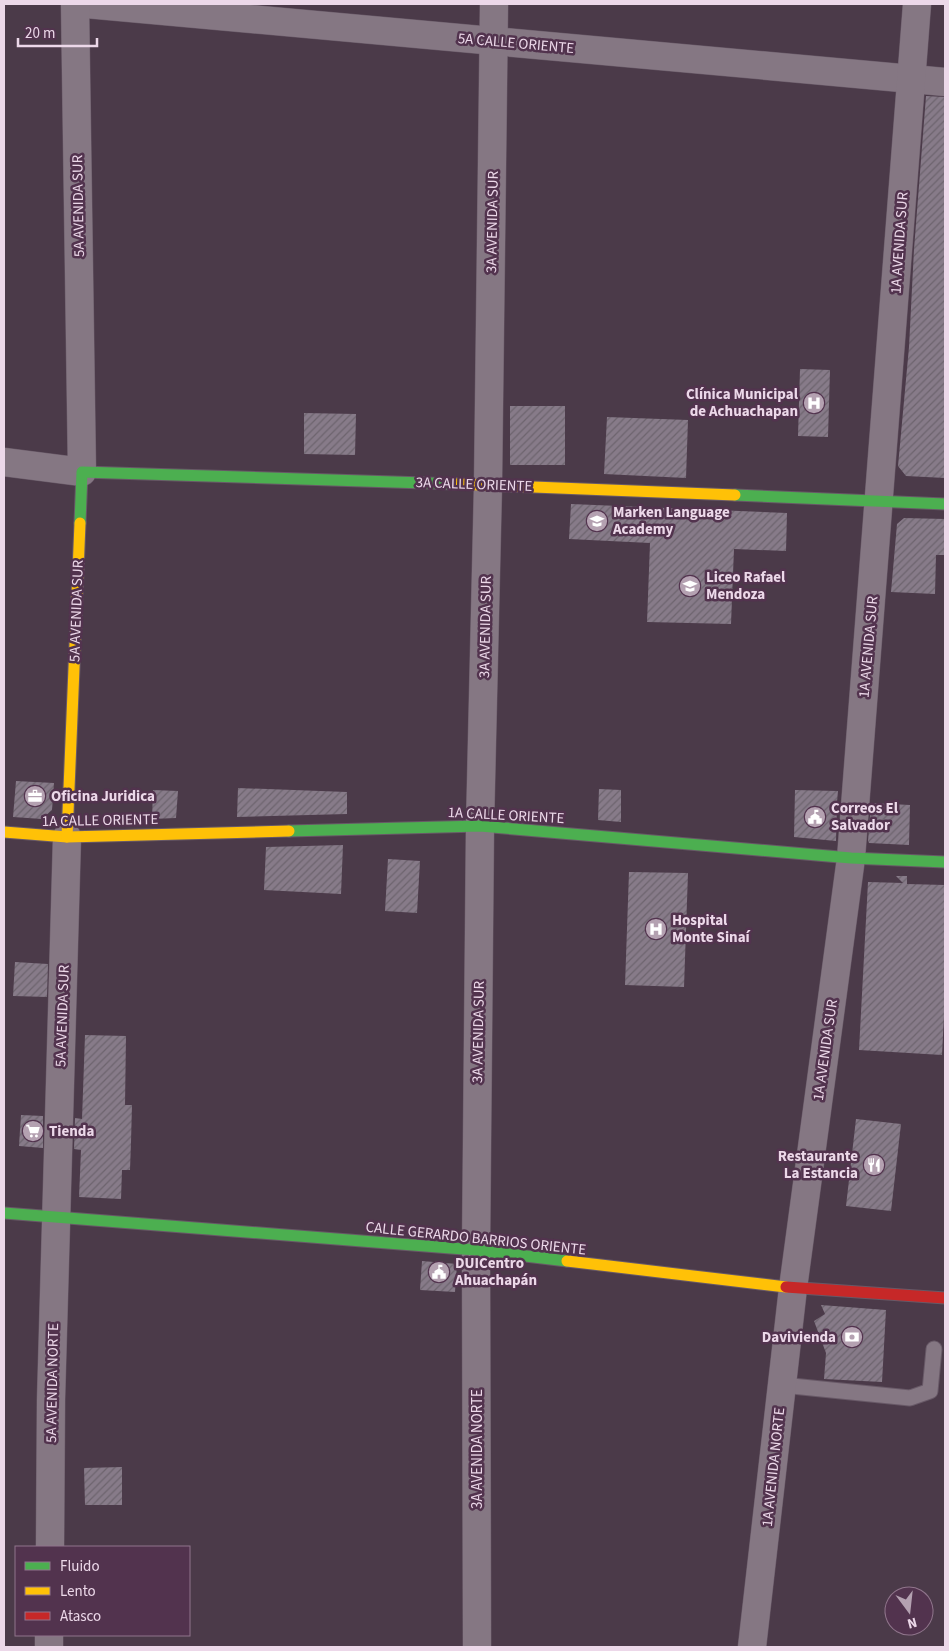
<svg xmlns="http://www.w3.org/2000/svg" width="949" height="1651" viewBox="0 0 949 1651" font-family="'Source Sans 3',sans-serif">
  <defs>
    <pattern id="building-hatch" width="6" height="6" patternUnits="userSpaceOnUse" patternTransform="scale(1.25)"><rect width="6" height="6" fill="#877b89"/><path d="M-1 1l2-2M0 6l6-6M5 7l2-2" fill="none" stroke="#6d646e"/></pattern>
  </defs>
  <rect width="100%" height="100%" fill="#4b3a49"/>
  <!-- building -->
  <g fill="url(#building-hatch)">
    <path d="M 926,96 L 945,97 L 945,478 L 906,476 L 898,466 L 909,347 L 914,249 Z"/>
    <path d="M 800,369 L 830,370 L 828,437 L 798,436 Z"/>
    <rect x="510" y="406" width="55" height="59"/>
    <path d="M 304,413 L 356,414 L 355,455 L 304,454 Z"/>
    <path d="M 607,417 L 688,420 L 686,478 L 604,474 Z"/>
    <path d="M 571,504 L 787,513 L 786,551 L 734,549 L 731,624 L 647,622 L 650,543 L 569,539 Z"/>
    <path d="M 904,518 L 945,519 L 945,555 L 936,555 L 935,594 L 891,592 L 897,524 Z"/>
    <path d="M 16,781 L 54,783 L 52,810 L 42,819 L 13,817 Z"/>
    <path d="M 238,788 L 347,792 L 347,814 L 237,817 Z"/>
    <path d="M 599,789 L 621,790 L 621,822 L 598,820 Z"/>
    <path d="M 153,790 L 178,791 L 176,818 L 152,819 Z"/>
    <path d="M 795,790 L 838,791 L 837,802 L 840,802 L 839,807 L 837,804 L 836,841 L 794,837 Z"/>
    <path d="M 871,803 L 910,805 L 909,845 L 869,843 L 868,841 Z"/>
    <path d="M 343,845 L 341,894 L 264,890 L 266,847 Z"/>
    <path d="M 388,859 L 420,861 L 417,913 L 385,911 Z"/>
    <path d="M 629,872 L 688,873 L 684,987 L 625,985 Z"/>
    <path d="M 896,876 L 907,876 L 907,884 L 945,885 L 945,997 L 942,1055 L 859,1050 L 868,882 L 903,883 Z"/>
    <path d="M 15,962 L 48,964 L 47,997 L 13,996 Z"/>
    <path d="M 85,1035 L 126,1036 L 125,1105 L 132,1105 L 131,1142 L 130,1170 L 122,1170 L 121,1199 L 79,1197 L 81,1150 L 74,1149 L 75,1118 L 82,1119 Z"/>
    <path d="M 21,1115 L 43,1116 L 43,1148 L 19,1146 Z"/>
    <path d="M 856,1119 L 901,1124 L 891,1211 L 846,1206 Z"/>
    <path d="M 422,1261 L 457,1264 L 455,1292 L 420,1290 Z"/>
    <path d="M 821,1305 L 886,1310 L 882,1382 L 824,1379 L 826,1353 L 814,1321 L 825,1314 Z"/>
    <path d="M 122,1467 L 122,1505 L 85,1505 L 84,1468 Z"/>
  </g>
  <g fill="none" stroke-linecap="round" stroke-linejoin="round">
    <!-- lane casing -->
    <g stroke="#685967" stroke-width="17">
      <path id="lane" d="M 782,1385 L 910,1398 L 930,1391 L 934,1349"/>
    </g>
    <!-- street casing -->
    <g stroke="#685967" stroke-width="29">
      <g id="street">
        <path d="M 86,4 L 945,82"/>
        <path d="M 4,462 L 82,472 L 75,4"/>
        <path d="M 50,1547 L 51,1400 L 67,837"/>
        <path d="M 49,1647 L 49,1635"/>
        <path d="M 477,1647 L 476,1250 L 480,826 L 488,485 L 494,4"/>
        <path d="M 752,1647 L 793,1288 L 851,858 L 917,4"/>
      </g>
    </g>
    <!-- fast casing -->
    <g stroke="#685967" stroke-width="13">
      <g id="fast">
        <path d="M 735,495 L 945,504"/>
        <path d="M 80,523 L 82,472 L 456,484"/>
        <path d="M 289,831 L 480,826 L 851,858 L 945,862"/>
        <path d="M 4,1213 L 476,1250 L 567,1261"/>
      </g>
    </g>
    <!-- slow casing -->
    <g stroke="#685967" stroke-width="13">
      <g id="slow">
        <path d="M 456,484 L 735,495"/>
        <path d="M 4,832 L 67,837 L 289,831"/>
        <path d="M 67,837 L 80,523"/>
        <path d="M 567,1261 L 786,1287"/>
      </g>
    </g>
    <!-- jam casing -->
    <g stroke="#685967" stroke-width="13">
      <path id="jam" d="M 786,1287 L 945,1298"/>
    </g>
    <!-- lane -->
    <use href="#lane" stroke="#857783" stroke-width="15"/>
    <!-- street -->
    <use href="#street" stroke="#857783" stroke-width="28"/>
    <!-- fast -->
    <use href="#fast" stroke="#4caf50" stroke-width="11"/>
    <!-- slow -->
    <use href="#slow" stroke="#ffc107" stroke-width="11"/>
    <!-- jam -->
    <use href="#jam" stroke="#c62828" stroke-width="11"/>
  </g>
  <!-- icons -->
  <defs>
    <g id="hospital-disc" transform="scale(1.125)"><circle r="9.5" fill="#b4a1b1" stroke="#52334e"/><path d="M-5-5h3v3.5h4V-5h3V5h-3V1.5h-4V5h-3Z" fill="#fff"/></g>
    <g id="school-disc" transform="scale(1.125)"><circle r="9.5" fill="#b4a1b1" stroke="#52334e"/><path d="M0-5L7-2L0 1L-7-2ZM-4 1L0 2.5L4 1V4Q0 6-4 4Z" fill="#fff"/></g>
    <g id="office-disc" transform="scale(1.125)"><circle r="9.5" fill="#b4a1b1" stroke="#52334e"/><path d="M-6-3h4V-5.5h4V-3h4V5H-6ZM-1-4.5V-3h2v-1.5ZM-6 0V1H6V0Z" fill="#fff"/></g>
    <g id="civic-disc" transform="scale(1.125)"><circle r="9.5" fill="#b4a1b1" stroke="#52334e"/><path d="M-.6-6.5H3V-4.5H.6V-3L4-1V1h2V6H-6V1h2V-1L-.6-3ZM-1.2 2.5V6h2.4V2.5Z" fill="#fff"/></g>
    <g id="supermarket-disc" transform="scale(1.125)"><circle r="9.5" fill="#b4a1b1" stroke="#52334e"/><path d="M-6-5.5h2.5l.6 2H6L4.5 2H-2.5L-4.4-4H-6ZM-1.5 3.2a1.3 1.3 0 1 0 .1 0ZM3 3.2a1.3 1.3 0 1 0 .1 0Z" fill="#fff"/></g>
    <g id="restaurant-disc" transform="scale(1.125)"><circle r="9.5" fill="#b4a1b1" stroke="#52334e"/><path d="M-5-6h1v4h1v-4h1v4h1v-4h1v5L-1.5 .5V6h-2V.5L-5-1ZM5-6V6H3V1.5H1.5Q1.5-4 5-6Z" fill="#fff"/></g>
    <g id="bank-disc" transform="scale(1.125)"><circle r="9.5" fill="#b4a1b1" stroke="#52334e"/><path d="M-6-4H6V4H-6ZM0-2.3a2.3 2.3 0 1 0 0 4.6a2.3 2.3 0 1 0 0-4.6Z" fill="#fff"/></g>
  </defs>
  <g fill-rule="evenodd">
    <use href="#hospital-disc" x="814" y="403"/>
    <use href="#school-disc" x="597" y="521"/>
    <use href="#school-disc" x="690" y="586"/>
    <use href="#office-disc" x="35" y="796"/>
    <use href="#civic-disc" x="815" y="817"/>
    <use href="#hospital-disc" x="656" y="929"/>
    <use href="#supermarket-disc" x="33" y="1131"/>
    <use href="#restaurant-disc" x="874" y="1165"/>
    <use href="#civic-disc" x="439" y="1272"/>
    <use href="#bank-disc" x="852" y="1337"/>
  </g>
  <g text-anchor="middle" stroke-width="5" stroke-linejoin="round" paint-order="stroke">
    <!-- street labels -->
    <g font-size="15" fill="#ecd8e9" stroke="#52334e">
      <text transform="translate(516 43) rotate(5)" y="5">5A CALLE ORIENTE</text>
      <text transform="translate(78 206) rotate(-91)" y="5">5A AVENIDA SUR</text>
      <text transform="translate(492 222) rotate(-89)" y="5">3A AVENIDA SUR</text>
      <text transform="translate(899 243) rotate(-86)" y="5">1A AVENIDA SUR</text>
      <text transform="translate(474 484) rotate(2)" y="5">3A CALLE ORIENTE</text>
      <text transform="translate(76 611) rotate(-88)" y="5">5A AVENIDA SUR</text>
      <text transform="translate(485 627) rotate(-89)" y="5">3A AVENIDA SUR</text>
      <text transform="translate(868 647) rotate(-85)" y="5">1A AVENIDA SUR</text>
      <text transform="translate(506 815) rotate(3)" y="5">1A CALLE ORIENTE</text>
      <text transform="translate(100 820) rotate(-1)" y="5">1A CALLE ORIENTE</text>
      <text transform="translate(62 1016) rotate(-88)" y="5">5A AVENIDA SUR</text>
      <text transform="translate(478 1032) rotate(-89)" y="5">3A AVENIDA SUR</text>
      <text transform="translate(825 1050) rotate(-82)" y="5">1A AVENIDA SUR</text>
      <text transform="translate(476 1238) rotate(6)" y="5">CALLE GERARDO BARRIOS ORIENTE</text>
      <text transform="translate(52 1383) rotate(-89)" y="5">5A AVENIDA NORTE</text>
      <text transform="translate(477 1449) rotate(-90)" y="5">3A AVENIDA NORTE</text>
      <text transform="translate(773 1467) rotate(-84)" y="5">1A AVENIDA NORTE</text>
    </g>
    <!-- poi labels -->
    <g font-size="15" font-weight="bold" fill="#ecd8e9" stroke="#52334e" text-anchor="start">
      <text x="798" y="399" text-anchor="end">Clínica Municipal<tspan x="798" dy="17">de Achuachapan</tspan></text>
      <text x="613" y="517">Marken Language<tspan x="613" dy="17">Academy</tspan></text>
      <text x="706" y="582">Liceo Rafael<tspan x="706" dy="17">Mendoza</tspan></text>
      <text x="51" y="801">Oficina Juridica</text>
      <text x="831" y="813">Correos El<tspan x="831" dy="17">Salvador</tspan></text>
      <text x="672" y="925">Hospital<tspan x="672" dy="17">Monte Sinaí</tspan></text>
      <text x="49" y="1136">Tienda</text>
      <text x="858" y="1161" text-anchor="end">Restaurante<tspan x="858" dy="17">La Estancia</tspan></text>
      <text x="455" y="1268">DUICentro<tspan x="455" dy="17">Ahuachapán</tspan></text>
      <text x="836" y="1342" text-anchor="end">Davivienda</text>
    </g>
  </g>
  <!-- border -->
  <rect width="949" height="1651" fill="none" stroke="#ecd8e9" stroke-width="10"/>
  <!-- legend -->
  <rect x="15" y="1546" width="175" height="90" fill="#52334e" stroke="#90758c"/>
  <rect x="25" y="1562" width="25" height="8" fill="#4caf50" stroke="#90758c"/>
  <text x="60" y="1571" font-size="15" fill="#ecd8e9">Fluido</text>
  <rect x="25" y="1587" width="25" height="8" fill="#ffc107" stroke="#90758c"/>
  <text x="60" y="1596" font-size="15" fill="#ecd8e9">Lento</text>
  <rect x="25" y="1612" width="25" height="8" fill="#c62828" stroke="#90758c"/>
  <text x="60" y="1621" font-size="15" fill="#ecd8e9">Atasco</text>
  <!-- north arrow -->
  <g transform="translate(909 1611) rotate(165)"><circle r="24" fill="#52334e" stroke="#90758c"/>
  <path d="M0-4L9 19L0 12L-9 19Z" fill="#b4a1b1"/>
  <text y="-8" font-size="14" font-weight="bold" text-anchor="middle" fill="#ecd8e9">N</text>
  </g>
  <!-- scale -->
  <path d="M18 38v8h79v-8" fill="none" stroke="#ecd8e9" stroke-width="2.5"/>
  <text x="25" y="38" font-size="15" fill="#ecd8e9" stroke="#52334e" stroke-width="4" paint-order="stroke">20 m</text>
</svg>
